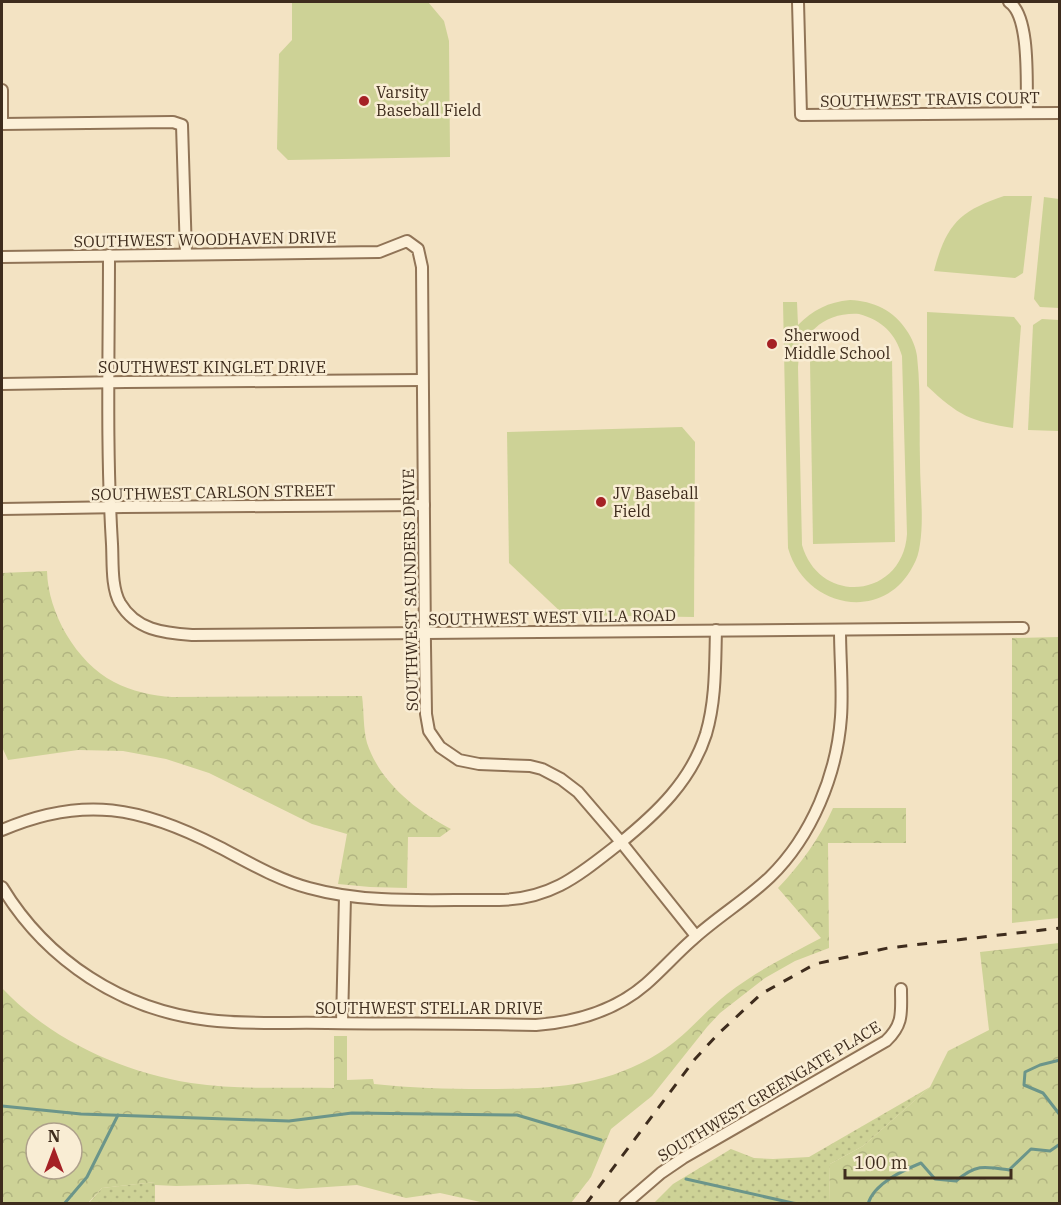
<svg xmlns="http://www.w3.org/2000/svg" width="1061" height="1205" viewBox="0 0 1061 1205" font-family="'IBM Plex Serif',serif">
  <defs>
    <pattern id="grass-dots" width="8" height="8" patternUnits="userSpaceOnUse" patternTransform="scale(1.5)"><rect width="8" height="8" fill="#cdd296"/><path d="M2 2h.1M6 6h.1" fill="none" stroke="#b1b481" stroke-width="1.8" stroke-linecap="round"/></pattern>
    <pattern id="forest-crowns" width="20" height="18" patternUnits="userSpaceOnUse" patternTransform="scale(1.5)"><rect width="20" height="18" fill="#cdd296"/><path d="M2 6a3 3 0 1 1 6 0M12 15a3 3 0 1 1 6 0" fill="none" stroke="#b1b481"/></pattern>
  </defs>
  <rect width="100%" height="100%" fill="#f3e3c3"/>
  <!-- grass -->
  <g fill="url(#grass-dots)">
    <path d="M 930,1087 L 863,1146 L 830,1164 L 829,1203 L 653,1204 L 673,1184 L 731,1149 L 754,1158 L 773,1159 L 809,1157 Z"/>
    <path d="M 155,1182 L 155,1203 L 88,1204 L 102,1188 Z"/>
  </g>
  <!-- forest -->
  <g fill="url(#forest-crowns)" fill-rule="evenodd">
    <path d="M 47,571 C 48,613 76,662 114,682 C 131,691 153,696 172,697 L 362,696 C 364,710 363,729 367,743 C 380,782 415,810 451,829 L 440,837 L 408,837 L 407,888 L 370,887 L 338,884 L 347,834 L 312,824 L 209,773 L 166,759 L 123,751 L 78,750 L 8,760 L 2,747 L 2,573 Z"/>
    <path d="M 1059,637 L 1059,918 L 1012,923 L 1012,638 Z"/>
    <path d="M 833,808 L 906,808 L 906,843 L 828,843 L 829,948 L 795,961 L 765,978 L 720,1013 L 707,1027 L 652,1096 L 611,1129 L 591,1177 L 571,1203 L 485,1203 L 440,1193 L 406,1198 L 357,1185 L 297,1189 L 248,1184 L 176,1186 L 155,1185 L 155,1182 L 102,1188 L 88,1203 L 2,1203 L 2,988 C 51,1040 122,1072 191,1083 C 238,1090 287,1087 334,1088 L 334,1036 L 347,1036 L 347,1080 L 373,1079 L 374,1084 C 410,1088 446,1089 483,1089 C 547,1089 603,1088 659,1053 C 685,1037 703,1013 727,994 C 756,971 789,955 821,938 L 778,888 C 800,865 820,838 833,808 ZM 36,1133 L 72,1133 L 72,1169 L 36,1169 Z"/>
    <path d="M 1059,943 L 1059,1203 L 829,1203 L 830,1164 L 863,1146 L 930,1087 L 948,1051 L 989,1030 L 980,952 Z"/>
  </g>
  <!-- garden -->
  <g fill="#cdd296" fill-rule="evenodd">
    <path d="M 292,2 L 428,2 L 444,21 L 449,41 L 450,157 L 288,160 L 277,149 L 279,54 L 292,40 Z"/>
    <path d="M 1004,196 L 1032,196 L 1023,273 L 1015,278 L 934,271 C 946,225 959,211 1004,196 Z"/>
    <path d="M 1044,197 L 1059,199 L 1059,308 L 1040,307 L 1034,299 Z"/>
    <path d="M 850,300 C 873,301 894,310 907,331 C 912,338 916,348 917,356 C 921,391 919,427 920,462 C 920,488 924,518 920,544 C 919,552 917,559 913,566 C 883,624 805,608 788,548 L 783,302 L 797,302 L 798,325 C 813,310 828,302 850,300 ZM 859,314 C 882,320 896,334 902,356 L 907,534 C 903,598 820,607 802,545 L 798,367 C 800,333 825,312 859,314 Z"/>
    <path d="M 927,312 L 1014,317 L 1021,326 L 1013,428 C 970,421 959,416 927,386 Z"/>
    <path d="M 1042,319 L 1059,320 L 1060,430 L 1058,431 L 1028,430 L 1033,325 Z"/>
    <path d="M 892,359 L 895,542 L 813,544 L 810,360 Z"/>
    <path d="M 682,427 L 695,442 L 694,617 L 564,615 L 509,563 L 507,432 Z"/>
  </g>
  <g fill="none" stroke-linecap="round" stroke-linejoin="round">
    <!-- stream -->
    <g stroke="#6b958a" stroke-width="3">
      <path d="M 1060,1060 L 1040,1065 L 1025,1072 L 1024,1085 L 1043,1093 L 1060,1115"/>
      <path d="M 2,1106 L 81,1114 L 289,1121 L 352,1113 L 517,1115 L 601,1140"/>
      <path d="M 686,1179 L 797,1204"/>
      <path d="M 64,1204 L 87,1177 L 118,1115"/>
      <path d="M 868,1204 C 874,1183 904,1170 921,1163 L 935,1179 L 956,1181 C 976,1164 984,1166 1009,1170 L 1031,1149 L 1050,1151 L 1060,1144"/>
    </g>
    <!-- minor casing -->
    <g stroke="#907457" stroke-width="14">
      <g id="minor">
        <path d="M 798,2 L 801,115 L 1060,113"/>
        <path d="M 1009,2 C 1031,16 1026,87 1027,112"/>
        <path d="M 2,90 L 2,124"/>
        <path d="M 2,124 L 173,122 L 182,125 L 186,254"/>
        <path d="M 109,255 C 109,351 106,448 112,544 C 113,562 111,587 120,603 C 136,630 163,633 192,635 L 1023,628"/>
        <path d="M 2,257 L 379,252 L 407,241 L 418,249 L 422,267 L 425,646 L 426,714 L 429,731 L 440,747 L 459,760 L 479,764 L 530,766 L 542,769 L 561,779 L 578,792 L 621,842 L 696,936"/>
        <path d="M 2,384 L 126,382 L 422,380"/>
        <path d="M 2,509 L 124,507 L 424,505"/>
        <path d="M 2,830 C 83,795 142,807 219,847 C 248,862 278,880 309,888 C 370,905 437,899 499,900 C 553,899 580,874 620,843 C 657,813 691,781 706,734 C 716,700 715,665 716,630"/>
        <path d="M 2,887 C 47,961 122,1010 208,1020 C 247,1025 288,1022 327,1023 C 397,1024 467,1023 536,1025 C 576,1022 615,1011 646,984 C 662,970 676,954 692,940 C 717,917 746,900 770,877 C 812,836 837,774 841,717 C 843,688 840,659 840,630"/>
        <path d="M 342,1023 L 345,896"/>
        <path d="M 625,1204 L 661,1173 L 683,1158 L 886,1041 C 904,1024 901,1012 901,989"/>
      </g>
    </g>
    <!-- minor -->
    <use href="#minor" stroke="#fcf0d8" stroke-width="10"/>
    <!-- rail -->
    <path stroke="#3e2c1d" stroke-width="3" stroke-dasharray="10 10" stroke-linecap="butt" d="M 586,1204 L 695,1059 L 718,1034 L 761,994 L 815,964 L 888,948 L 1060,928"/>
  </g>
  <!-- markers -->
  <g fill="#a52125" stroke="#f9edd4" stroke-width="2">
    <circle cx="364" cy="101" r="6"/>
    <circle cx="772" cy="344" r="6"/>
    <circle cx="601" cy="502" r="6"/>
  </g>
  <g text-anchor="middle" stroke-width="5" stroke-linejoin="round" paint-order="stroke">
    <!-- poi labels -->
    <g font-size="16" fill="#3e2c1d" stroke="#f9edd4" text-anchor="start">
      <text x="376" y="98">Varsity<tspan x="376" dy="18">Baseball Field</tspan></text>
      <text x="784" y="341">Sherwood<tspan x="784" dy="18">Middle School</tspan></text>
      <text x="613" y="499">JV Baseball<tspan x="613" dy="18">Field</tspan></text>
    </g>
    <!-- street labels -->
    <g font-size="16" fill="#3e2c1d" stroke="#f9edd4">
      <text transform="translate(930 99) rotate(-1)" y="6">SOUTHWEST TRAVIS COURT</text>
      <text transform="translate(205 239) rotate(-1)" y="6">SOUTHWEST WOODHAVEN DRIVE</text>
      <text x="212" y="373">SOUTHWEST KINGLET DRIVE</text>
      <text transform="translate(213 492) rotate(-1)" y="6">SOUTHWEST CARLSON STREET</text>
      <text transform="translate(410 590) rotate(-91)" y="6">SOUTHWEST SAUNDERS DRIVE</text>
      <text transform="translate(552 617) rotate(-1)" y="6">SOUTHWEST WEST VILLA ROAD</text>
      <text x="429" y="1014">SOUTHWEST STELLAR DRIVE</text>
      <text transform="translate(769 1091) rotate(-31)" y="6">SOUTHWEST GREENGATE PLACE</text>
    </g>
  </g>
  <!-- border -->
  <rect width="1061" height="1205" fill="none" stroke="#3e2c1d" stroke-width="6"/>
  <!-- north arrow -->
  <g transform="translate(54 1151)"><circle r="28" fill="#f9edd4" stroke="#aea08b" stroke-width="1.5"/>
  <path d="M0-4.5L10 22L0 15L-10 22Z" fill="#a52125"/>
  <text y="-9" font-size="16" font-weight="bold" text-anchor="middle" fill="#3e2c1d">N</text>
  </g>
  <!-- scale -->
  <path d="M845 1169v9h166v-9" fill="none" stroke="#3e2c1d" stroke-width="3"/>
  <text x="854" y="1169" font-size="18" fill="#3e2c1d" stroke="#f9edd4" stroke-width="4.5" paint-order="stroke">100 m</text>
</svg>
